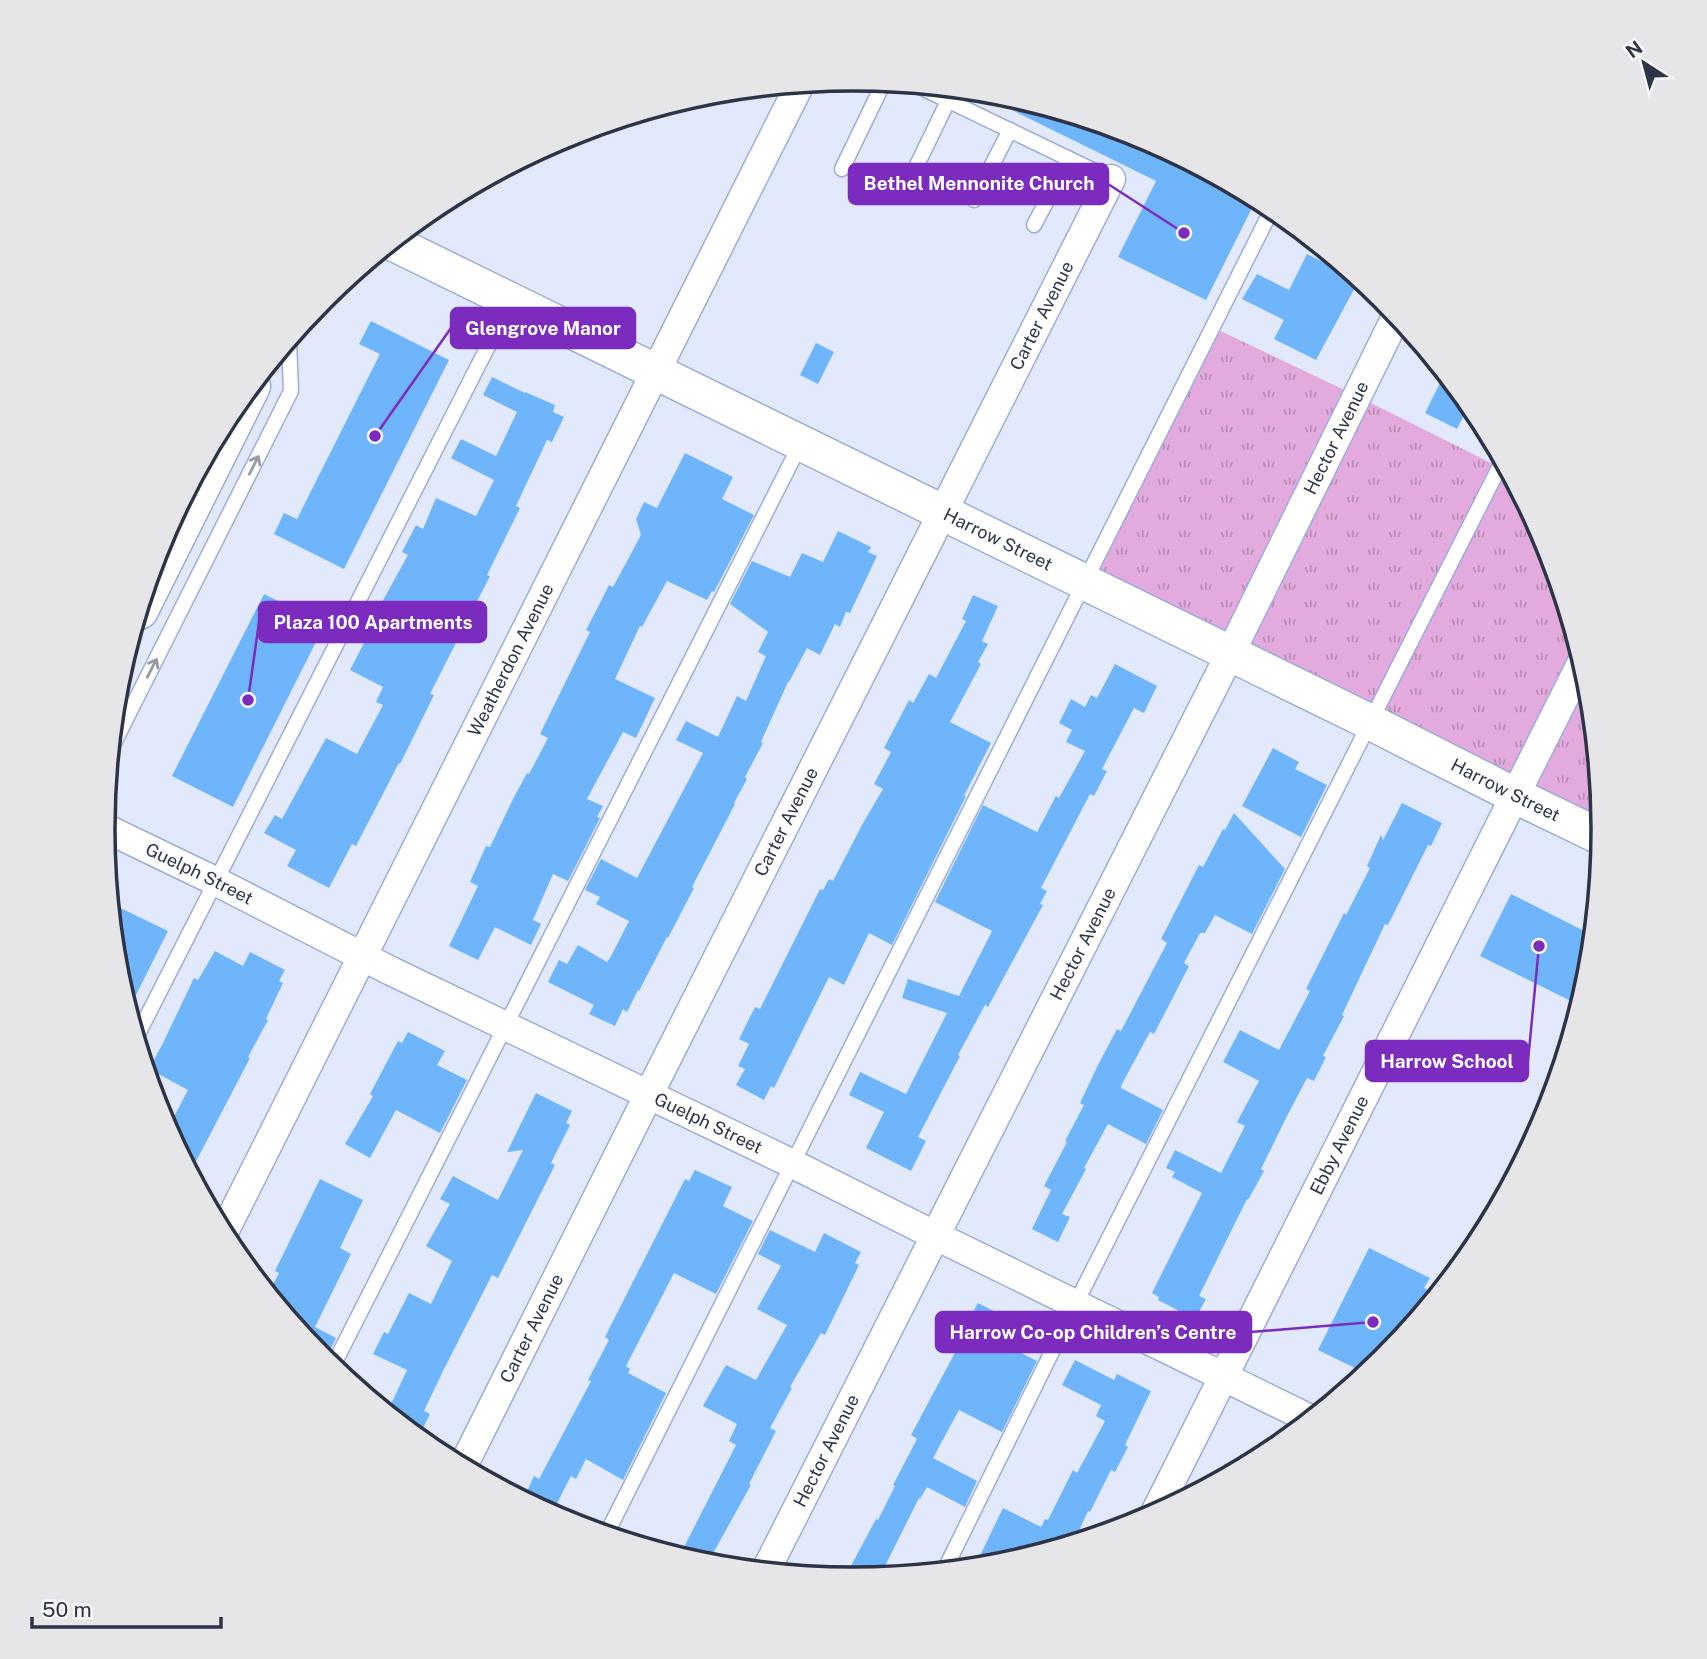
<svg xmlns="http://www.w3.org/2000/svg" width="1707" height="1659" viewBox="0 0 1707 1659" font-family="'Public Sans',sans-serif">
  <defs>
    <pattern id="grass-tufts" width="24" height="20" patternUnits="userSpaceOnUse" patternTransform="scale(1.75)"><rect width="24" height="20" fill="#e3abdd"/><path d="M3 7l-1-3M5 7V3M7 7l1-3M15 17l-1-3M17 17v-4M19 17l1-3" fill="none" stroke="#b88cb5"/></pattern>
  </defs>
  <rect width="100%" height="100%" fill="#e2e9fd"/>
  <!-- grass -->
  <path fill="url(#grass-tufts)" d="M 1212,327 L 1357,396 L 1509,472 L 1547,543 L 1590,683 L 1604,830 L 1085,582 Z"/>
  <!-- building -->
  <g fill="#6fb5fc">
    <path d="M 1006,95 L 1141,136 L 1257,198 L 1206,300 L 1118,257 L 1156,181 L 1002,105 Z"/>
    <path d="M 1307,254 L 1359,280 L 1316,360 L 1274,339 L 1284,320 L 1242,299 L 1257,274 L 1289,290 Z"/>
    <path d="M 371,321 L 449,360 L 344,569 L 274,534 L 284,513 L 297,519 L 380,354 L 359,344 Z"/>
    <path d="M 816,343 L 834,352 L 818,384 L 800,375 Z"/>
    <path d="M 1445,373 L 1470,403 L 1457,429 L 1425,413 Z"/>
    <path d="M 492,377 L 525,393 L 525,392 L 555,405 L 553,412 L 564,417 L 552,442 L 547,440 L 516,506 L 520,508 L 487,575 L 490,576 L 430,694 L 434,695 L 400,764 L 399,763 L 356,846 L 352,844 L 329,888 L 287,866 L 296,850 L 264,833 L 275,815 L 282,819 L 326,738 L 357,754 L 383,705 L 376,702 L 383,687 L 350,670 L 365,641 L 363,640 L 377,611 L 408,555 L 402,552 L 416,525 L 423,529 L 436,498 L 476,516 L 494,480 L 451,458 L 461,439 L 496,456 L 517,412 L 483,395 Z"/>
    <path d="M 685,453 L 733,477 L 722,499 L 754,515 L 714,592 L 712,591 L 707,600 L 667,581 L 642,627 L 640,626 L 615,679 L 655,698 L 636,738 L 623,732 L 587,799 L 603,806 L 597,817 L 600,818 L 568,881 L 553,874 L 533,920 L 541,924 L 531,945 L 495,927 L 478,960 L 449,946 L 478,886 L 470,882 L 486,846 L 490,847 L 514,797 L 527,773 L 529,774 L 548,738 L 540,734 L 590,632 L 586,630 L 599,605 L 609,585 L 613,587 L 641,535 L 636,519 L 644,502 L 657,508 Z"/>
    <path d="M 838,531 L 871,547 L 868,552 L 877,556 L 850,613 L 846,612 L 840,627 L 835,624 L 820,655 L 807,648 L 789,682 L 788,682 L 761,742 L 763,743 L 745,777 L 747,779 L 734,803 L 735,804 L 692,887 L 694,888 L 668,938 L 667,937 L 639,991 L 638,990 L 627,1012 L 623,1009 L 615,1026 L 589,1014 L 594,1005 L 548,982 L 559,960 L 567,964 L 578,945 L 607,962 L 610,958 L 629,921 L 596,904 L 600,897 L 585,890 L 601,859 L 637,878 L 703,753 L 676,740 L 686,721 L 718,737 L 737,696 L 746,701 L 766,656 L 758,652 L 768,632 L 730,604 L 752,561 L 790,577 L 802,553 L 823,562 Z"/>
    <path d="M 264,594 L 325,624 L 233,807 L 172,776 Z"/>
    <path d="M 973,595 L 998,606 L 982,641 L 988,644 L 978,662 L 981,664 L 950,722 L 991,743 L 964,796 L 966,796 L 892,945 L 869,933 L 844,985 L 829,977 L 774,1088 L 771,1086 L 764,1100 L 736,1085 L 745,1069 L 738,1066 L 749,1044 L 739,1039 L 755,1007 L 760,1009 L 820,889 L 823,890 L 829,879 L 833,881 L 862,825 L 883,789 L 874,784 L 891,752 L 884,748 L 909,700 L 913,703 L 929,674 L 936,678 L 966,621 L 962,619 Z"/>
    <path d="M 1115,664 L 1157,686 L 1144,713 L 1134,708 L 1102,769 L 1107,771 L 1094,796 L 1090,794 L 1041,888 L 1047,891 L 1040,904 L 1043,905 L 988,1007 L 985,1005 L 958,1055 L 960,1056 L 918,1137 L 926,1141 L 911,1171 L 866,1148 L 884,1112 L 849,1095 L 860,1072 L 906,1094 L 947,1013 L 902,998 L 908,979 L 959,996 L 992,931 L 935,902 L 983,805 L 1037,832 L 1056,796 L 1059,798 L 1085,751 L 1066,742 L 1072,730 L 1059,723 L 1071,699 L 1085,707 L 1091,695 L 1097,698 Z"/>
    <path d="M 1273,748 L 1299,762 L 1295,769 L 1327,785 L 1301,837 L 1242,806 Z"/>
    <path d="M 1402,803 L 1442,823 L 1431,846 L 1428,845 L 1388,925 L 1385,924 L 1342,1015 L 1344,1016 L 1323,1056 L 1326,1057 L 1314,1081 L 1307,1078 L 1287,1116 L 1261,1169 L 1264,1171 L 1248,1200 L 1247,1199 L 1199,1296 L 1206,1299 L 1195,1319 L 1158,1300 L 1159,1297 L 1152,1293 L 1202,1193 L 1172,1177 L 1175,1172 L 1166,1168 L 1175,1150 L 1221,1173 L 1245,1126 L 1237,1122 L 1259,1081 L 1223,1062 L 1240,1030 L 1279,1050 L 1310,991 L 1306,989 L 1344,913 L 1346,915 L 1370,868 L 1367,866 L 1381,835 L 1383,840 Z"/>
    <path d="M 1234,813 L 1285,869 L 1252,934 L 1215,915 L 1205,933 L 1200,933 L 1184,963 L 1189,966 L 1167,1009 L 1154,1034 L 1150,1032 L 1122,1084 L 1121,1088 L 1163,1110 L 1146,1144 L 1108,1124 L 1084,1168 L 1086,1169 L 1062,1214 L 1070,1217 L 1058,1242 L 1032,1229 L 1051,1190 L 1044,1186 L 1067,1142 L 1065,1141 L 1084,1105 L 1080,1103 L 1098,1065 L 1117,1029 L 1121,1031 L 1167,943 L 1161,939 L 1199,865 L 1203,867 L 1223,829 L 1225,830 Z"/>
    <path d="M 1511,894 L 1594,936 L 1590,976 L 1581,1006 L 1480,956 Z"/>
    <path d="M 110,903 L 168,931 L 128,1011 L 117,976 Z"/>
    <path d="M 215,951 L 243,966 L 250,952 L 285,970 L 279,981 L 283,983 L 266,1019 L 268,1020 L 248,1057 L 250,1058 L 190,1173 L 167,1130 L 188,1090 L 149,1069 L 163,1043 L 194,978 L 198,980 Z"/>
    <path d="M 408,1032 L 445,1051 L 437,1065 L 467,1080 L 440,1133 L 396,1110 L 370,1158 L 345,1144 L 373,1096 L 370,1094 L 398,1041 L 402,1043 Z"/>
    <path d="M 536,1093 L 572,1111 L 566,1123 L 570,1125 L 551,1163 L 555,1165 L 498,1278 L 492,1275 L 444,1369 L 424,1411 L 430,1414 L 418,1438 L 387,1413 L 407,1370 L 373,1354 L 384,1332 L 388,1334 L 409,1293 L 431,1304 L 452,1261 L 426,1246 L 450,1204 L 440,1199 L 453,1176 L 498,1200 L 523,1150 L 507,1152 Z"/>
    <path d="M 695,1170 L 732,1187 L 723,1206 L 753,1221 L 716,1294 L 674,1273 L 626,1366 L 630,1369 L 628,1373 L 666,1393 L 623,1480 L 586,1459 L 576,1479 L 571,1476 L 551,1515 L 523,1500 L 534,1476 L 539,1479 L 591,1381 L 588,1380 L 609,1340 L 605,1337 L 685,1179 L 689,1181 Z"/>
    <path d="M 320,1179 L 363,1200 L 340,1248 L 351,1254 L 315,1327 L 336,1338 L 324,1362 L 268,1294 L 279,1273 L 275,1271 Z"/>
    <path d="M 770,1230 L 815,1252 L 824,1233 L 861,1252 L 855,1263 L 859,1265 L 825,1335 L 821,1333 L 790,1387 L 792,1388 L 770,1428 L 776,1431 L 749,1484 L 751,1485 L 706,1566 L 679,1557 L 736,1445 L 729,1441 L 737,1424 L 703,1406 L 726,1365 L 756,1380 L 787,1325 L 757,1309 L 781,1266 L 758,1254 Z"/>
    <path d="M 1369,1248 L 1430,1278 L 1424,1288 L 1438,1295 L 1384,1361 L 1367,1374 L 1318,1350 Z"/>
    <path d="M 978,1303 L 1011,1320 L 999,1342 L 1037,1361 L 1002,1432 L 959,1410 L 933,1458 L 977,1481 L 965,1507 L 927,1487 L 920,1499 L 919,1498 L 879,1578 L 853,1580 L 844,1579 L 876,1519 L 878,1520 L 895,1486 L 893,1485 L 917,1439 L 911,1435 L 958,1347 L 955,1346 Z"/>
    <path d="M 1075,1360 L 1114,1380 L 1117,1374 L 1151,1391 L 1125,1445 L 1128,1447 L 1115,1472 L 1111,1470 L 1090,1512 L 1088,1511 L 1073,1544 L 1000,1566 L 974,1568 L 1003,1508 L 1041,1527 L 1045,1519 L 1048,1520 L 1073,1470 L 1077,1473 L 1105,1421 L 1096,1416 L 1101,1405 L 1062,1385 Z"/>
  </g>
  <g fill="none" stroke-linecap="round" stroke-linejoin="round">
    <!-- service casing -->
    <g stroke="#9cacdb" stroke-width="17">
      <g id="service">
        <path d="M 916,85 L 1111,179"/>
        <path d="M 842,169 L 884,82"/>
        <path d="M 902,196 L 948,101"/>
        <path d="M 974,200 L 1010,130"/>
        <path d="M 1034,225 L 1069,159"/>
        <path d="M 110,751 L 291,391 L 289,340"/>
        <path d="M 136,1038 L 511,301"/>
        <path d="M 332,1368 L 801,443"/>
        <path d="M 606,1535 L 1273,207"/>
        <path d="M 944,1571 L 1076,1303 L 1503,460"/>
      </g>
    </g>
    <!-- minor casing -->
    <g stroke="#9cacdb" stroke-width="31">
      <g id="minor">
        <path id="s1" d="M 103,827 L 215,881 L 391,971 L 793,1164 L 934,1235 L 1312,1420"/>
        <path id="s2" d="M 223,1234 L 800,84"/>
        <path id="s3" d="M 462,1468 L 656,1080 L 1111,179"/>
        <path id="s4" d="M 1153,1517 L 1583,660"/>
        <path id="s5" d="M 765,1572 L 1230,654 L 1397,315"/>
      </g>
    </g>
    <!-- tertiary casing -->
    <g stroke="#9cacdb" stroke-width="38">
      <g id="tertiary">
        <path id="s6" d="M 391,242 L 1370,722 L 1514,795 L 1603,838"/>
      </g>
    </g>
    <!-- secondary casing -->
    <g stroke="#9cacdb" stroke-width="41">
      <path id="secondary" d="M 139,610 L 251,386"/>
    </g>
    <!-- service -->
    <use href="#service" stroke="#fff" stroke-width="14"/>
    <!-- minor -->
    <use href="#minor" stroke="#fff" stroke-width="28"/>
    <!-- tertiary -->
    <use href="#tertiary" stroke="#fff" stroke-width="35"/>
    <!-- secondary -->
    <use href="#secondary" stroke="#fff" stroke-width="38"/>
  </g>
  <!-- one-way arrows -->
  <defs><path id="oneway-shaft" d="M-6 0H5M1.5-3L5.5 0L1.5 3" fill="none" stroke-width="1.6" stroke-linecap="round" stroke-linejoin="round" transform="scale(1.75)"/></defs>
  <g stroke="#969aa3">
    <use href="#oneway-shaft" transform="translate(254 465) rotate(-63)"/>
    <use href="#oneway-shaft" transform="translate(152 668) rotate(-63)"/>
  </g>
  <g text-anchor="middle" stroke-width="6" stroke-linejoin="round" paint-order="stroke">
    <!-- street labels -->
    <g font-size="18" fill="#2d3447" stroke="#f6f6f6">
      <text dy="6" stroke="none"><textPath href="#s3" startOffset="1290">Carter Avenue</textPath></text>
      <text dy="6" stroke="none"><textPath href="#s5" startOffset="1270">Hector Avenue</textPath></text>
      <text dy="6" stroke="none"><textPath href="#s6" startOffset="676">Harrow Street</textPath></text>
      <text dy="6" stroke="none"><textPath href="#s2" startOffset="642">Weatherdon Avenue</textPath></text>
      <text dy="6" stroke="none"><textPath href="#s6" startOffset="1242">Harrow Street</textPath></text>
      <text dy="6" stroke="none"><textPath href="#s3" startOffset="723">Carter Avenue</textPath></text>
      <text dy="6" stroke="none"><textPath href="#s1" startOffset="107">Guelph Street</textPath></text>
      <text dy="6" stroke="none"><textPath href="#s5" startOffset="704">Hector Avenue</textPath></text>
      <text dy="6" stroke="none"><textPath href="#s1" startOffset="674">Guelph Street</textPath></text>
      <text dy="6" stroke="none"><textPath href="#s4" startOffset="416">Ebby Avenue</textPath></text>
      <text dy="6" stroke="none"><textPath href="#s3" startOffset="156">Carter Avenue</textPath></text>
      <text dy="6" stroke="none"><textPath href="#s5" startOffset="136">Hector Avenue</textPath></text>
    </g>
  </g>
  <!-- crop -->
  <path d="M0 0H1707V1659H0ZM115 829a738 738 0 1 1 1476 0a738 738 0 1 1-1476 0Z" fill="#e6e6e8" fill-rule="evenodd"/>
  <path fill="none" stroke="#2d3447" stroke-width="3.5" d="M115 829a738 738 0 1 1 1476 0a738 738 0 1 1-1476 0Z"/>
  <!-- callouts -->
  <path fill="none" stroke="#7b2cbf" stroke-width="2.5" d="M1184 233L1108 184M375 436L451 328M248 700L259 622M1539 946L1528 1061M1373 1322L1251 1332"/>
  <g fill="#7b2cbf" stroke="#f6f6f6" stroke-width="2.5">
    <circle cx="1184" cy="233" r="7"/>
    <circle cx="375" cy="436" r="7"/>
    <circle cx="248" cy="700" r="7"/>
    <circle cx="1539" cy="946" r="7"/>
    <circle cx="1373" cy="1322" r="7"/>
  </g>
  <g fill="#7b2cbf" stroke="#7b2cbf" stroke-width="2.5">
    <rect x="849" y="164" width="259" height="40" rx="7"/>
    <rect x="451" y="308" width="184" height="40" rx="7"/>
    <rect x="259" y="602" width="227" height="40" rx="7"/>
    <rect x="1366" y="1041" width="162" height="40" rx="7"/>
    <rect x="936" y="1312" width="315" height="40" rx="7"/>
  </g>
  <g font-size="19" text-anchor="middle" font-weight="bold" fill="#fff">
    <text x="979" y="190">Bethel Mennonite Church</text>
    <text x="543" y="335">Glengrove Manor</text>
    <text x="373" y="629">Plaza 100 Apartments</text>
    <text x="1447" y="1068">Harrow School</text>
    <text x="1093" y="1339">Harrow Co-op Children’s Centre</text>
  </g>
  <!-- north arrow -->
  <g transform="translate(1644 63) rotate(324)" stroke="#f6f6f6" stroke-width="5" paint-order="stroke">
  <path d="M0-5L12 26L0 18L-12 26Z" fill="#2d3447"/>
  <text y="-10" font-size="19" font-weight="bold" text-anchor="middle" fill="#2d3447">N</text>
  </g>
  <!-- scale -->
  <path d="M32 1617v10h189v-10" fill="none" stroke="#2d3447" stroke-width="3.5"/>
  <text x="42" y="1617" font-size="21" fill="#2d3447" stroke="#f6f6f6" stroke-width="5" paint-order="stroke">50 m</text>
</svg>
